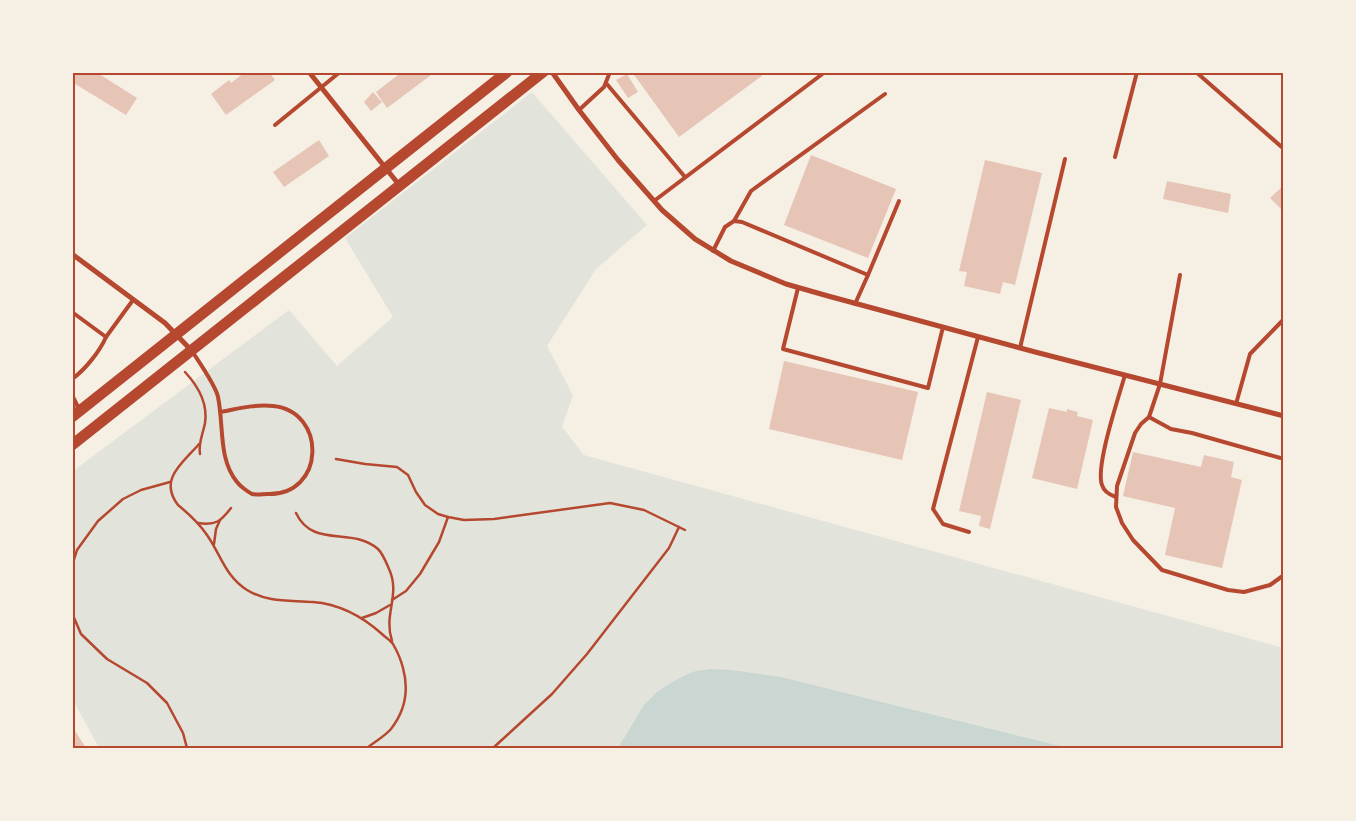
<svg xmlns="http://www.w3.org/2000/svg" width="1356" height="821" viewBox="0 0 1356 821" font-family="Commissioner,sans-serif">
  <rect width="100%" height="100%" fill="#f6efe4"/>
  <!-- green -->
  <path fill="#e2e4dc" d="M 532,92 L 647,225 L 596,269 L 547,346 L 573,395 L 562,427 L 584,455 L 1284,648 L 1283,748 L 99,748 L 73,700 L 73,471 L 289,310 L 337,366 L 393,317 L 345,238 Z"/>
  <!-- water -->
  <path fill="#c9d6d2" d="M 712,669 L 731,670 L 781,677 L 1068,748 L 618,748 L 644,705 L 657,692 L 674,681 L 690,673 L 696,671 Z"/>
  <!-- building -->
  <g fill="#e6c5b7">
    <path d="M 72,72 L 96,72 L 137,98 L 126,115 L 72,82 Z"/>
    <path d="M 245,72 L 269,72 L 275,80 L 226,115 L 211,94 L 229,80 L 231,83 Z"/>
    <path d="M 402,72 L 435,72 L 387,108 L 376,92 Z"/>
    <path d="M 632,72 L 767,72 L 679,137 Z"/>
    <path d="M 627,74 L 638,92 L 628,98 L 616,80 Z"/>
    <path d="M 373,92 L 382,102 L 371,111 L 364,102 Z"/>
    <path d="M 319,140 L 329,156 L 284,187 L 273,172 Z"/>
    <path d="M 811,155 L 896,189 L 868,258 L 784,225 Z"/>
    <path d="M 985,160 L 1042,173 L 1015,285 L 1003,282 L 1000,294 L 964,286 L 967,272 L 959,271 Z"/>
    <path d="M 1167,181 L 1231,194 L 1228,213 L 1163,199 Z"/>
    <path d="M 1284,185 L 1284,212 L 1270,198 Z"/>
    <path d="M 784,361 L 918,392 L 902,460 L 769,429 Z"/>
    <path d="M 987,392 L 1021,400 L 990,529 L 979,526 L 981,516 L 959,511 Z"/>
    <path d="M 1049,408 L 1067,412 L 1067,409 L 1078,412 L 1077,416 L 1093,420 L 1077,489 L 1032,478 Z"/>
    <path d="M 1133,452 L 1201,467 L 1204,455 L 1234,462 L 1231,477 L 1242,480 L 1222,568 L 1165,555 L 1175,508 L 1123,496 Z"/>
    <path d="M 72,726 L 86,748 L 72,748 Z"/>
  </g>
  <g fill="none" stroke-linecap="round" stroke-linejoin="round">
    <!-- path -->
    <g stroke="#b5482f" stroke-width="2.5">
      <path d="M 185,372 C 198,386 208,404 205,423 C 203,434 198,443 200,454"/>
      <path d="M 199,444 C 183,463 158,479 178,505 C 189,514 199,523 207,535 C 221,555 225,576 247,590 C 268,603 290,600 313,602 C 339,604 363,617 382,634 C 385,637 390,640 393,644 C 397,651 401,660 403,668 C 409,690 405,711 391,729 C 384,737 374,742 367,748"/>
      <path d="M 336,459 L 365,464 L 397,467 L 408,475 L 416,492 L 425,505 L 438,514 L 448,517 L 464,520 L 494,519 L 610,503 L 644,510 L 685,530"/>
      <path d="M 296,513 C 313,549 352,526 378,549 C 383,554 386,562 389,569 C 401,595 383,614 392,641"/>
      <path d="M 198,523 C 216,526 221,521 231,508"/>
      <path d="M 214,544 L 216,529 L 220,520"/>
      <path d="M 72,566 L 77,550 L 98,521 L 123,499 L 141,490 L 170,482"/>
      <path d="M 392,600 L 406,591 L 420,574 L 439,542 L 448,517"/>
      <path d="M 72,613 L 81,634 L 107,659 L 147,683 L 167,703 L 183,733 L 187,748"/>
      <path d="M 362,618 L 376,613 L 390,605"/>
      <path d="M 493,748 L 552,694 L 587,654 L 669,548 L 679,527"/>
    </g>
    <!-- service -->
    <g stroke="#b5482f" stroke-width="4">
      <path d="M 1196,72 L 1284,149"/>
      <path d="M 606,83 L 685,177"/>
      <path d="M 579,110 L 604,87 L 610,72"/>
      <path d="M 275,125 L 340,72"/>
      <path d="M 1115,157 L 1137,72"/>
      <path d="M 654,201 L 825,72"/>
      <path d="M 734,221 L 751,191 L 885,94"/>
      <path d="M 713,251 L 725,227 L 734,221 L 742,222 L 868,275 L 855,304"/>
      <path d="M 868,275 L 899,201"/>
      <path d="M 1180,275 L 1160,384 L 1149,417 L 1141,424 L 1135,433 L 1117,486 L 1116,507 L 1122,523 L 1133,540 L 1162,570 L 1228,590 L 1244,592 L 1270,585 L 1284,575"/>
      <path d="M 798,288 L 783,349 L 928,388 L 943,327"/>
      <path d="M 72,312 L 106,337"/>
      <path d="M 1020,348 L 1065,159"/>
      <path d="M 192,351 C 199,362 216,386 218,397 C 224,425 218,459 237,482 C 240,486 248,492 252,494 C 256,495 263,494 267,494 C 326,496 327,411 273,406 C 255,404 237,409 220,412"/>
      <path d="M 72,379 C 85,370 100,351 106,337 L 133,300"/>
      <path d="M 72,395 L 79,409"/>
      <path d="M 1236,404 L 1250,354 L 1284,319"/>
      <path d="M 1149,417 L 1171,429 L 1192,433 L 1284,459"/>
      <path d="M 1116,497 C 1110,495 1104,492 1102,485 C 1095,467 1119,396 1125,375"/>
      <path d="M 969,532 L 943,524 L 933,509 L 978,337"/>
    </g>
    <!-- minor -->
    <g stroke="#b5482f" stroke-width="5">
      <path d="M 309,72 L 400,186"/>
      <path d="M 552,72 L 579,110 L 618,160 L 662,210 L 695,239 L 731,261 L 786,284 L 828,296 L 1039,353 L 1284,416"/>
      <path d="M 72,254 L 165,323 L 192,351"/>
    </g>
    <!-- primary -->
    <g stroke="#b5482f" stroke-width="11">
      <path d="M 72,417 L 507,72"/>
      <path d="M 72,445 L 543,72"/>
    </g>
  </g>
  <!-- border -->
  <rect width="1356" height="821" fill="none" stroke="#f6efe4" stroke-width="148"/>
  <rect x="74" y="74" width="1208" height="673" fill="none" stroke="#b5482f" stroke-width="2"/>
</svg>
